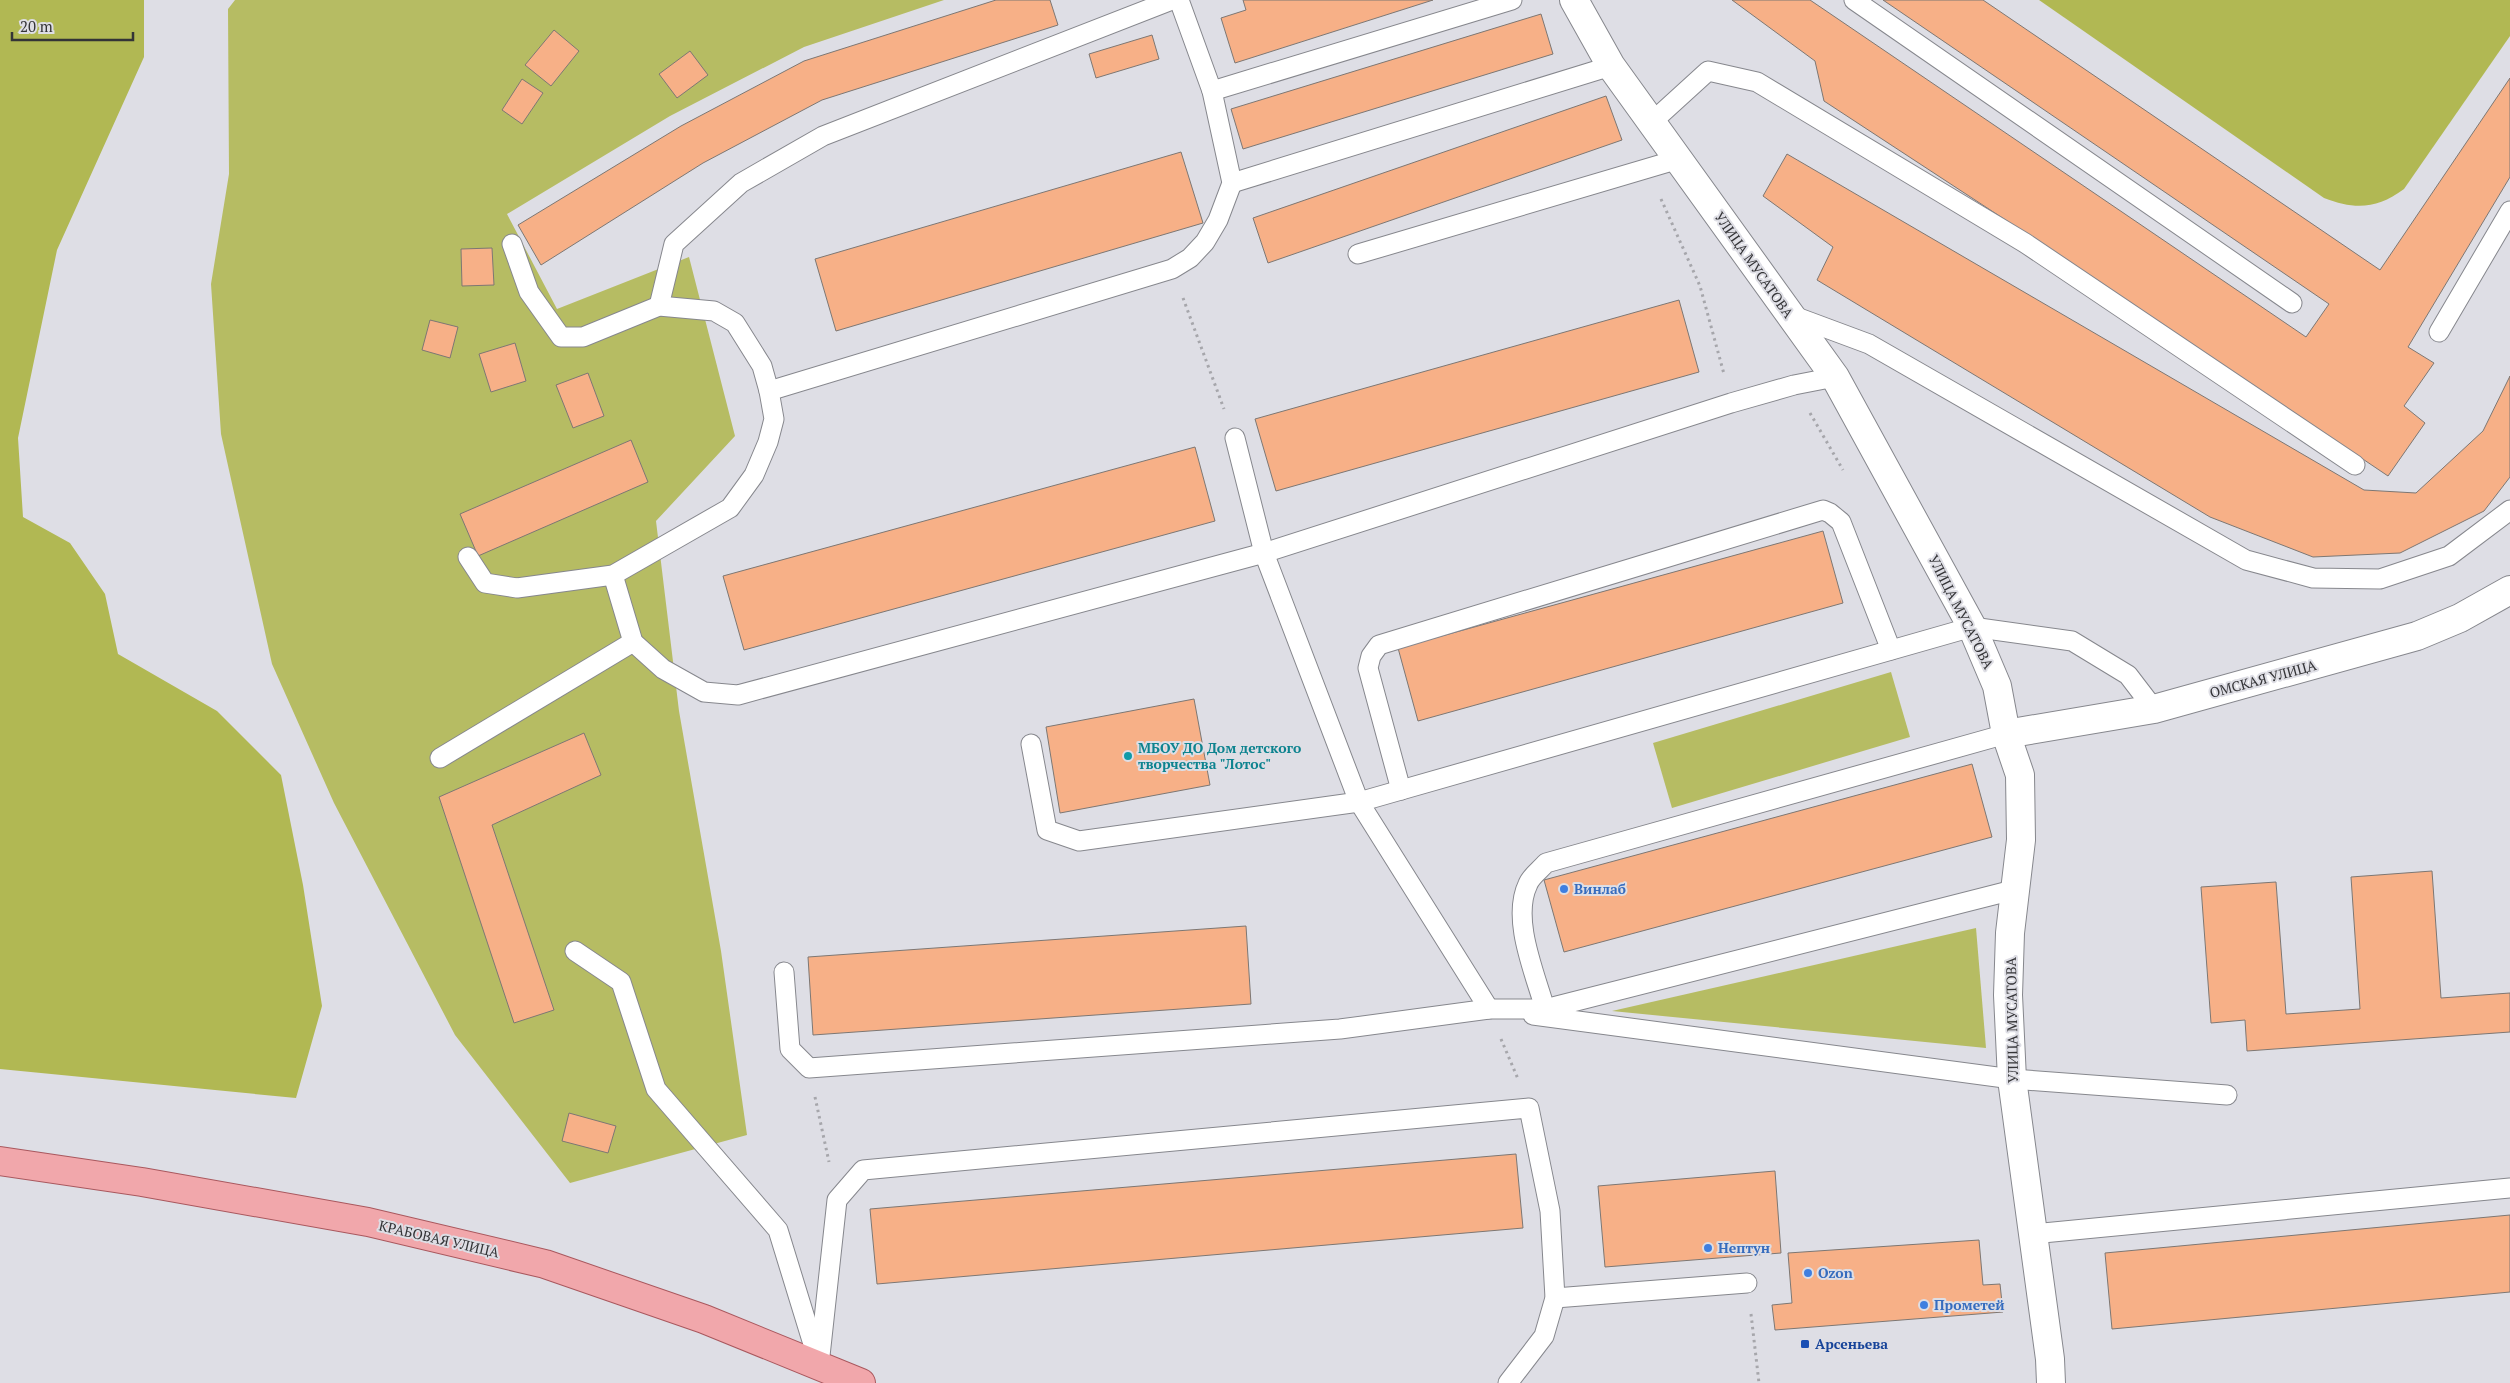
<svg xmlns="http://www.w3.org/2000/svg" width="2510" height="1383" viewBox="0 0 2510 1383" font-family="'PT Serif',serif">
  <rect width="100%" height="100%" fill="#dedee5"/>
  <!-- green -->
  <g fill="#b6bc63">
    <path d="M 235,0 L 944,0 L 804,47 L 670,116 L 507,214 L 557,309 L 689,257 L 735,436 L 656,521 L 679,711 L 721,951 L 747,1135 L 570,1183 L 455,1035 L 334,803 L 272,664 L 221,434 L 211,284 L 229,174 L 228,9 Z"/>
    <path d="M 1891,672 L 1910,737 L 1672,808 L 1653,743 Z"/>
    <path d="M 1976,928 L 1986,1048 L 1612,1011 Z"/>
  </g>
  <!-- forest -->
  <g fill="#b1b853">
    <path d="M 0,0 L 144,0 L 144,57 L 57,250 L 18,438 L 23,517 L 70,543 L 105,594 L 118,654 L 217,711 L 281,775 L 303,885 L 322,1006 L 296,1098 L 0,1069 Z"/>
    <path d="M 2039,0 L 2510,0 L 2510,36 L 2404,189 C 2377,209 2355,210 2324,198 Z"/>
  </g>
  <!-- building -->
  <g fill="#f7b087" stroke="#7d7773">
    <path d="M 996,0 L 1050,0 L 1058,25 L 822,100 L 703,163 L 541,265 L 518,225 L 681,126 L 804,61 Z"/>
    <path d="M 1243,0 L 1433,0 L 1235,63 L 1221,18 L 1246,10 Z"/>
    <path d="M 1732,0 L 1810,0 L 2306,337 L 2329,304 L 1883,0 L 1983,0 L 2380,270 L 2510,78 L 2510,177 L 2408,347 L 2434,363 L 2404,406 L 2425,423 L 2388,476 L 2091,276 L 1824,101 L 1815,61 Z"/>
    <path d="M 1541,14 L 1553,54 L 1243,149 L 1231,109 Z"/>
    <path d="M 554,30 L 579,51 L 551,86 L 525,65 Z"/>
    <path d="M 1152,35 L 1159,59 L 1096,78 L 1089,54 Z"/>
    <path d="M 690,51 L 708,75 L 677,98 L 659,74 Z"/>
    <path d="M 522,79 L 543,93 L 522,124 L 502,110 Z"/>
    <path d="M 1606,96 L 1622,140 L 1268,263 L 1253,218 Z"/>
    <path d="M 1181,152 L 1203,223 L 836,331 L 815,259 Z"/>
    <path d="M 1787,154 L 2364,490 L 2416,493 L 2483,431 L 2510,376 L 2510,477 L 2484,511 L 2400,553 L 2313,557 L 2210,517 L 1817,280 L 1833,247 L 1763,196 Z"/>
    <path d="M 492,248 L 494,285 L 462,286 L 461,249 Z"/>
    <path d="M 1679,300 L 1699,372 L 1276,491 L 1255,419 Z"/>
    <path d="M 430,320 L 458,327 L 450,358 L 422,350 Z"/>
    <path d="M 515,343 L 526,381 L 491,392 L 479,354 Z"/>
    <path d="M 588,373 L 604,416 L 573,428 L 556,385 Z"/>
    <path d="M 631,440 L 648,482 L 478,556 L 460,514 Z"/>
    <path d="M 1195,447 L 1215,521 L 744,650 L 723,576 Z"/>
    <path d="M 1823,531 L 1843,603 L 1418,721 L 1398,648 Z"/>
    <path d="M 1194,699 L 1210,785 L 1060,813 L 1046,727 Z"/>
    <path d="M 584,733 L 601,775 L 492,825 L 554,1010 L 514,1023 L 439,797 Z"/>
    <path d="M 1972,764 L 1992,837 L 1564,952 L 1544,880 Z"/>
    <path d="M 2432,871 L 2441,998 L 2510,993 L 2510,1032 L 2247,1051 L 2245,1020 L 2211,1023 L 2201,887 L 2276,882 L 2286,1014 L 2360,1009 L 2351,877 Z"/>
    <path d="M 1246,926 L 1251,1004 L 813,1035 L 808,957 Z"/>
    <path d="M 569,1113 L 616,1126 L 608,1153 L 562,1141 Z"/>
    <path d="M 1516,1154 L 1523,1228 L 877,1284 L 870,1209 Z"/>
    <path d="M 1775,1171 L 1781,1253 L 1605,1267 L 1598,1186 Z"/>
    <path d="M 2510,1215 L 2510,1292 L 2112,1329 L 2105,1253 Z"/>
    <path d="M 1979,1240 L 1983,1285 L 2000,1284 L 2003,1312 L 1775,1330 L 1772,1305 L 1792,1303 L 1788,1253 Z"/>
  </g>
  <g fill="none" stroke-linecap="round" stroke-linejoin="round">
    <!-- lane casing -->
    <g stroke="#86878d" stroke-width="21">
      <g id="lane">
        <path d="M 1854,0 L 2292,303"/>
        <path d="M 1212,91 L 1512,0"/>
        <path d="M 1652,122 L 1708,71 L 1757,82 L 2025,243 L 2355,465"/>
        <path d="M 1232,183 L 1611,66"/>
        <path d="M 1358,254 L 1679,159"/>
        <path d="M 659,306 L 674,244 L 741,183 L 823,136 L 1172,0"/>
        <path d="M 1791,315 L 1869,344 L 2246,560 L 2313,578 L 2380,579 L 2449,556 L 2510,510"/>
        <path d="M 2439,332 L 2510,211"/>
        <path d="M 769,391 L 1172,269 L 1190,258 L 1205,242 L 1218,220 L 1232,183 L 1212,91 L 1179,0"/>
        <path d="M 1235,438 L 1264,553 L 1359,802 L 1489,1009"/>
        <path d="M 468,557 L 485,583 L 517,588 L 613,575 L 730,508 L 754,475 L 768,442 L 774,419 L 769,391 L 762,366 L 735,323 L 714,311 L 659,306 L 583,337 L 561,337 L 529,292 L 512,244"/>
        <path d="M 613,575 L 633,642 L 663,669 L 704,692 L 738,695 L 1264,553 L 1731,403 L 1794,385 L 1835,377"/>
        <path d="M 1031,744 L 1047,830 L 1079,841 L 1359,802 L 1972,627 L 2072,641 L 2128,675 L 2154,709"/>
        <path d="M 440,758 L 633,642"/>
        <path d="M 1401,790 L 1368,668 L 1371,656 L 1379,645 L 1823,510 L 1830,513 L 1841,522 L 1891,650"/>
        <path d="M 575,951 L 621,982 L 656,1089 L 778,1230 L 817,1357"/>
        <path d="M 784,972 L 790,1049 L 809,1068 L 1340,1029 L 1489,1009 L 1545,1009 L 2017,889"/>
        <path d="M 1545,1009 C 1535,973 1511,919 1528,884 C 1531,876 1540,870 1546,863 L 2006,734"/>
        <path d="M 1533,1015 L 2012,1079 L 2227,1095"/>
        <path d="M 2032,1234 L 2510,1188"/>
        <path d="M 1555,1298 L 1747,1283"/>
        <path d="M 819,1365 L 837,1200 L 863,1170 L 1529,1108 L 1550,1211 L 1555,1298 L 1544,1336 L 1508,1383"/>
      </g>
    </g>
    <!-- street casing -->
    <g stroke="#86878d" stroke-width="30">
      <g id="street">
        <path d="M 1574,0 L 1611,66 L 1835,377 L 1972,627 L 1997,686 L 2006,734 L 2020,775 L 2021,840 L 2010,933 L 2008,995 L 2012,1079 L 2050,1359 L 2051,1383"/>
        <path d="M 2006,734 L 2154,709 L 2417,636 L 2460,618 L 2510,590"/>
      </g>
    </g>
    <!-- primary casing -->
    <g stroke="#a9585e" stroke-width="30">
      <path id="primary" d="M 0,1161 L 142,1182 L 368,1222 L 545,1264 L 704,1319 L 861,1383"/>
    </g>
    <!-- path -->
    <g stroke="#a6a6ab" stroke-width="3" stroke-dasharray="2.5 4" stroke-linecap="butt">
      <path d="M 1661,199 L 1700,286 L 1724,374"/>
      <path d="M 1183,298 L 1224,409"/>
      <path d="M 1810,413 L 1843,470"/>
      <path d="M 1501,1039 L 1518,1079"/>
      <path d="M 815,1097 L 829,1162"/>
      <path d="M 1751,1314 L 1759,1383"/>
    </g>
    <!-- lane -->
    <use href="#lane" stroke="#fff" stroke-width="19"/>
    <!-- street -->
    <use href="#street" stroke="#fff" stroke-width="28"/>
    <!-- primary -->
    <use href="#primary" stroke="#f1a7ab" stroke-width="28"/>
  </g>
  <!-- markers -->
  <circle fill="#0f9aa8" stroke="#dedee5" stroke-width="2" cx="1128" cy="756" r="5"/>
  <g fill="#3f7fe0" stroke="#dedee5" stroke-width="2">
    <circle cx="1564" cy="889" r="5"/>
    <circle cx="1708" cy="1248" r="5"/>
    <circle cx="1808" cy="1273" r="5"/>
    <circle cx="1924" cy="1305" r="5"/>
  </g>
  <rect fill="#1a4fb4" stroke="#dedee5" stroke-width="2" x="1800" y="1339" width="10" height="10" rx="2.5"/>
  <g text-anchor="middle" stroke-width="4" stroke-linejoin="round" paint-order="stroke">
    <!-- street labels -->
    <g font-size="14" fill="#343437" stroke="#dedee5">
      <text transform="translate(1754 265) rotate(55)" y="5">УЛИЦА МУСАТОВА</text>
      <text transform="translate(1961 612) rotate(63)" y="5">УЛИЦА МУСАТОВА</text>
      <text transform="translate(2263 679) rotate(-15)" y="5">ОМСКАЯ УЛИЦА</text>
      <text transform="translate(2012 1020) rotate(-91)" y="5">УЛИЦА МУСАТОВА</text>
      <text transform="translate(439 1239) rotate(13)" y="5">КРАБОВАЯ УЛИЦА</text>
    </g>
    <!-- culture labels -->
    <g font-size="14" font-weight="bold" fill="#0d838f" stroke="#dedee5" text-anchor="start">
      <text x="1138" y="753">МБОУ ДО Дом детского<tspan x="1138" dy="16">творчества "Лотос"</tspan></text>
    </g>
    <!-- shop labels -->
    <g font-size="14" font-weight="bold" fill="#366cbe" stroke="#dedee5" text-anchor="start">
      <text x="1574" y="894">Винлаб</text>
      <text x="1718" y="1253">Нептун</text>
      <text x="1818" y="1278">Ozon</text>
      <text x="1934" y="1310">Прометей</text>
    </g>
    <!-- transit labels -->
    <g font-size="14" font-weight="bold" fill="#164399" stroke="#dedee5" text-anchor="start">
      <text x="1815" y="1349">Арсеньева</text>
    </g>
  </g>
  <!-- scale -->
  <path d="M12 32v8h121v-8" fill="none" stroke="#343437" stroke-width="2.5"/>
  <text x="20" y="32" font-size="15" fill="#343437" stroke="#dedee5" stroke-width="4" paint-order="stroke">20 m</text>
</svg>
